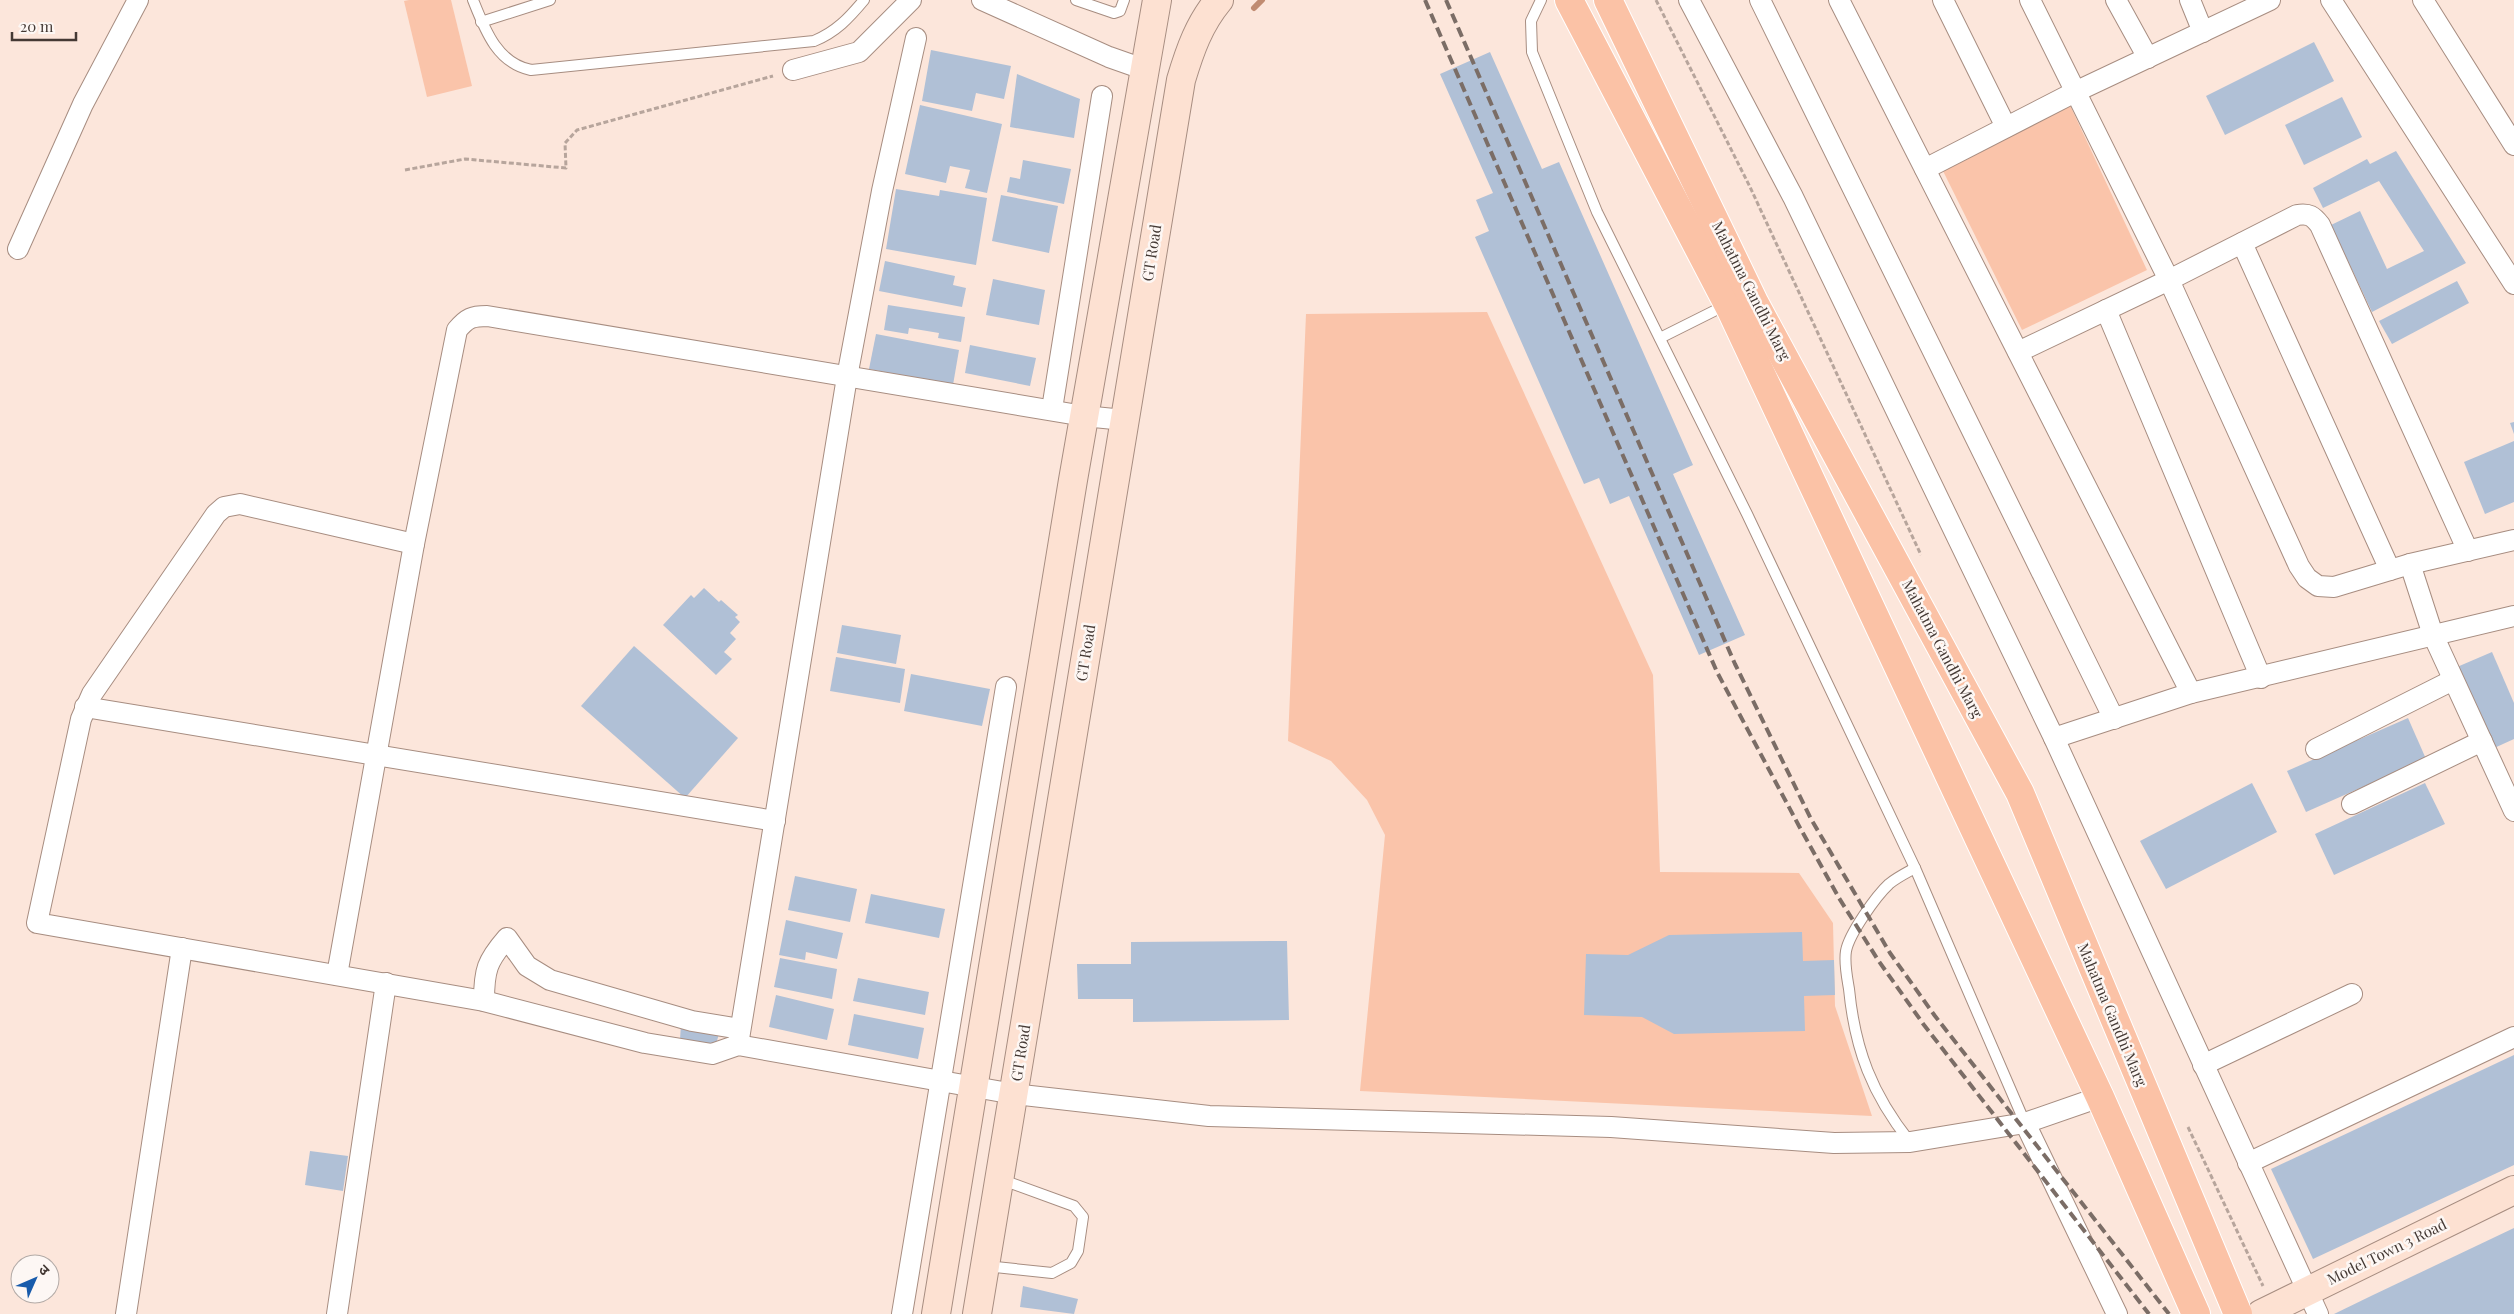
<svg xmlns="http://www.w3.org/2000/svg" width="2514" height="1314" viewBox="0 0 2514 1314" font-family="'Playfair Display','Noto Sans Devanagari',serif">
  <rect width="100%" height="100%" fill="#fce6db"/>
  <!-- green -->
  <g fill="#fac4aa">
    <path d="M 409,0 L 451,0 L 472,86 L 427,97 L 404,1 Z"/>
    <path d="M 2068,101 L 2147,270 L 2022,330 L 1942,169 Z"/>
    <path d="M 1487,312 L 1653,675 L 1660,872 L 1799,873 L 1833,923 L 1835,1006 L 1872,1116 L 1360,1091 L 1385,835 L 1367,800 L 1331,761 L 1288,741 L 1306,314 Z"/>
  </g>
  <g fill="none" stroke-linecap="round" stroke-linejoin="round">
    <!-- stream -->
    <path stroke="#c08b71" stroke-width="6" d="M 1254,8 L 1262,0"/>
  </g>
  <!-- building -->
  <g fill="#b0c0d6">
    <path d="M 2314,42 L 2334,81 L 2225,135 L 2206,96 Z"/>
    <path d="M 931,50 L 1011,66 L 1004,99 L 976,93 L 972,111 L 922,101 Z"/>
    <path d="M 1490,52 L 1542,169 L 1559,162 L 1693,465 L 1673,474 L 1745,635 L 1699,655 L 1629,496 L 1610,504 L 1599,478 L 1584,484 L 1475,237 L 1489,231 L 1476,200 L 1493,193 L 1440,74 Z"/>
    <path d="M 1017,74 L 1080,99 L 1074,138 L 1010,127 Z"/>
    <path d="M 2342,97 L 2362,137 L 2304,165 L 2285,125 Z"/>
    <path d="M 920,105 L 1002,124 L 987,193 L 965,188 L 970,170 L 950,166 L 946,183 L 905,174 Z"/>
    <path d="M 2396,151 L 2466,263 L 2372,312 L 2331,225 L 2360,211 L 2387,269 L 2424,251 L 2379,181 L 2323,208 L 2313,188 L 2367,159 L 2370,164 Z"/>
    <path d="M 1023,160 L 1071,169 L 1064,204 L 1007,192 L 1010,177 L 1020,179 Z"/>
    <path d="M 896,189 L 939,196 L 940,190 L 987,198 L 976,265 L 886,249 Z"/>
    <path d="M 1001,195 L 1058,206 L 1049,253 L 992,241 Z"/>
    <path d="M 885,261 L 955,276 L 953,285 L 966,288 L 962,307 L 879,291 Z"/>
    <path d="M 993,279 L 1045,290 L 1039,325 L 986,315 Z"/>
    <path d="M 2457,281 L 2469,303 L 2392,344 L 2379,321 Z"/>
    <path d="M 888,305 L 965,317 L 961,342 L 938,338 L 939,333 L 909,328 L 908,334 L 884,330 Z"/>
    <path d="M 876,334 L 959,350 L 953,385 L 869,369 Z"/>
    <path d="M 970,345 L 1036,358 L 1030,386 L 965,373 Z"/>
    <path d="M 2514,422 L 2514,434 L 2510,423 Z"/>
    <path d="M 2514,441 L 2514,502 L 2485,514 L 2464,462 Z"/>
    <path d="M 704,588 L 719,602 L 721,600 L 738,615 L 735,617 L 740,622 L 730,633 L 736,639 L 724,652 L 732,659 L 716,675 L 663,625 L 691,595 L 694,598 Z"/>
    <path d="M 842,625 L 901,635 L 896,664 L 837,653 Z"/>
    <path d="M 634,646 L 738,738 L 685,798 L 581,706 Z"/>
    <path d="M 2492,652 L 2514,703 L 2514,739 L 2492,749 L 2457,667 Z"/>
    <path d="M 836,657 L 905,669 L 900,703 L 830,691 Z"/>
    <path d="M 911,674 L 990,689 L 982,726 L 904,711 Z"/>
    <path d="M 2408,718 L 2426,759 L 2306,812 L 2287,771 Z"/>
    <path d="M 2252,783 L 2277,832 L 2166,889 L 2140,841 Z"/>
    <path d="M 2425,783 L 2445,824 L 2334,875 L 2315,834 Z"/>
    <path d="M 795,876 L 857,889 L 850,922 L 788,910 Z"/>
    <path d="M 871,894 L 945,909 L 939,938 L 865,923 Z"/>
    <path d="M 786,920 L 843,933 L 837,959 L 806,952 L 805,960 L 779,955 Z"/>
    <path d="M 1802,932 L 1803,961 L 1834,960 L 1835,995 L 1804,996 L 1805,1031 L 1674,1034 L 1642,1017 L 1584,1015 L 1586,954 L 1628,955 L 1669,935 Z"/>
    <path d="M 1287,941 L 1289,1020 L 1133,1022 L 1133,999 L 1078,999 L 1077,964 L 1131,964 L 1131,942 Z"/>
    <path d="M 780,958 L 837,969 L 832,999 L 774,987 Z"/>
    <path d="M 858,978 L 929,992 L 925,1015 L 853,1001 Z"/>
    <path d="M 776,995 L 834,1009 L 827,1040 L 769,1027 Z"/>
    <path d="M 854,1014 L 924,1028 L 918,1059 L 848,1045 Z"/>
    <path d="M 681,1024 L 720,1031 L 715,1047 L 680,1040 Z"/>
    <path d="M 2514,1055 L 2514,1165 L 2313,1259 L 2271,1169 Z"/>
    <path d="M 310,1151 L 348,1156 L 343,1191 L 305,1185 Z"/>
    <path d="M 2514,1228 L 2514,1314 L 2334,1314 L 2371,1296 Z"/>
    <path d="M 1023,1286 L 1078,1299 L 1074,1314 L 1020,1307 Z"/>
  </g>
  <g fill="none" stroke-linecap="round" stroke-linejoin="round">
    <!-- lane casing -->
    <g stroke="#a78d81" stroke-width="12">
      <g id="lane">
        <path d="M 473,0 C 485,30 497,63 531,70 L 814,41 C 836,32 849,18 864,0"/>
        <path d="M 1076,0 L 1114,13 L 1120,11 L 1124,0"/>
        <path d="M 1541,0 L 1531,21 L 1532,52 L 1597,212 L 1747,514 L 1915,868 L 2025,1123"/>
        <path d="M 481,22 L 550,0"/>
        <path d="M 1660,338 L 1726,305"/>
        <path d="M 1910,1142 C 1872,1094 1855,1050 1849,989 C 1847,977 1844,963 1846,951 C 1849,934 1876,896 1889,884 C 1896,878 1906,873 1915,868"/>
        <path d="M 986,1266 L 1052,1273 L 1071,1263 L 1078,1251 L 1083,1217 L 1074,1206 L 1000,1179"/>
      </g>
    </g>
    <!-- street casing -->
    <g stroke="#a78d81" stroke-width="22">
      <g id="street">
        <path d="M 982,0 L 1109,57 L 1146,70"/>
        <path d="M 1689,0 L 1793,197 L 2054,738 L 2318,1314"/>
        <path d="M 1760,0 L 2114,719"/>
        <path d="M 1839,0 L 2191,693"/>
        <path d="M 1943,0 L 2006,127"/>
        <path d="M 2030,0 L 2169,280 L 2299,566 L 2307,578 L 2318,586 L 2334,587 L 2410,564 L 2514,540"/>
        <path d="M 2116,0 L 2148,58"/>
        <path d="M 2190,0 L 2203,32"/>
        <path d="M 2331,0 L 2514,284"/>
        <path d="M 2423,0 L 2514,145"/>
        <path d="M 793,70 L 859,52 L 911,0"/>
        <path d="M 1925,169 L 2075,92 L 2270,0"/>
        <path d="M 2242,243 L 2390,570"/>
        <path d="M 18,249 L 83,104 L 138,0"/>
        <path d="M 2106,310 L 2261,678"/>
        <path d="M 2018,352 L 2169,280 L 2297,215 C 2309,213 2313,216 2320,225 L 2468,551"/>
        <path d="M 1052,409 L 1102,96"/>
        <path d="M 414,544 L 240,504 L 224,507 L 216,514 L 92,694 L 81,719 L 37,923 L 484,1001 L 645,1043 L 712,1054 L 738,1045 L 1014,1094 L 1209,1116 L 1611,1127 L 1834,1143 L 1910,1142 L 2025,1123 L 2100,1097"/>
        <path d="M 2410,564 L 2433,635 L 2514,811"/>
        <path d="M 85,707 L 775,821"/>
        <path d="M 2054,738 L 2191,693 L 2514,616"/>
        <path d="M 2316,749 L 2453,680"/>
        <path d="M 2352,804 L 2482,741"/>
        <path d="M 337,975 L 414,544 L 457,330 C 467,318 472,316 487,316 L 1084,416 L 1124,420"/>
        <path d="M 484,1001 C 484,970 487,961 507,938 L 527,966 L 550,980 L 692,1021 L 740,1029"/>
        <path d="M 738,1045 L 847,377 L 882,191 L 916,38"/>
        <path d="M 2203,1065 L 2352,994"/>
        <path d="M 2025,1123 L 2117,1314"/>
        <path d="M 2248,1163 L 2514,1037"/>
        <path d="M 126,1314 L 182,948"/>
        <path d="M 337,1314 L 386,983"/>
        <path d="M 902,1314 L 1006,687"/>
      </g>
    </g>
    <!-- secondary casing -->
    <g stroke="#a78d81" stroke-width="30">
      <g id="secondary">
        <path d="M 936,1314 L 1073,480 L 1157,0"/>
        <path d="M 977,1314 L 1181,80 C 1190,50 1199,24 1219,0"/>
        <path d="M 2261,1314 L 2514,1190"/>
      </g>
    </g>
    <!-- primary casing -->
    <g stroke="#fff" stroke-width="30">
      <g id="primary">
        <path d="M 1569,0 L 1731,310 L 2100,1097 L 2196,1314"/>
        <path d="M 1608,0 L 1755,304 L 2020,793 L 2238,1314"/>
      </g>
    </g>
    <!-- path -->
    <g stroke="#b7a59c" stroke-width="3" stroke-dasharray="5 2.5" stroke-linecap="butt">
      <path d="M 1656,0 L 1750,187 L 1921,555"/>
      <path d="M 405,170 L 465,159 L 566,168 L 565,143 L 577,130 L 773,76"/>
      <path d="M 2188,1127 L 2263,1286"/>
    </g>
    <!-- lane -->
    <use href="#lane" stroke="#fff" stroke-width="10"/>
    <!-- street -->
    <use href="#street" stroke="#fff" stroke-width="20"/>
    <!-- secondary -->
    <use href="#secondary" stroke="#fde1d2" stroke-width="28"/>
    <!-- primary -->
    <use href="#primary" stroke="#fbc2a6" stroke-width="28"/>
    <!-- rail -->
    <g stroke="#7b6d66" stroke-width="4" stroke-dasharray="10 5" stroke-linecap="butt">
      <path d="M 1425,0 L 1717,672 L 1799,826 L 1839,898 L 1878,960 L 1924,1025 L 2149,1314"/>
      <path d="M 1446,0 L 1735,664 L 1811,819 L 1890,953 L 1935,1016 L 2169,1314"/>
    </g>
  </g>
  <g text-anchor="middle" stroke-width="5" stroke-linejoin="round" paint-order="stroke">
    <!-- street labels -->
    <g font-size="15" fill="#443934" stroke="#fdf7f4">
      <text transform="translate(1152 253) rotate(-81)" y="5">GT Road</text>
      <text transform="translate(1751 291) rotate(63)" y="5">Mahatma Gandhi Marg</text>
      <text transform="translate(1942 649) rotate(62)" y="5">Mahatma Gandhi Marg</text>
      <text transform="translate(1086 653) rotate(-81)" y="5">GT Road</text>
      <text transform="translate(2112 1015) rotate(67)" y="5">Mahatma Gandhi Marg</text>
      <text transform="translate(1021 1053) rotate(-81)" y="5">GT Road</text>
      <text transform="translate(2387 1252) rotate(-26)" y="5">Model Town 3 Road</text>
    </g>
  </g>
  <!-- north arrow -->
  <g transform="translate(35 1279) rotate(45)"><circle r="24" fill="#fdf7f4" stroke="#b3aba7"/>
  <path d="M0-4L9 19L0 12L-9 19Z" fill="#185bab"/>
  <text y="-8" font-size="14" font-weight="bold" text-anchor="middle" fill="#443934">उ</text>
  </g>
  <!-- scale -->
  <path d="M12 32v8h64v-8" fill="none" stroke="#443934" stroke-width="2.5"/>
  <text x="20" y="32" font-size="15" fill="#443934" stroke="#fdf7f4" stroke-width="4" paint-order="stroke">20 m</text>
</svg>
